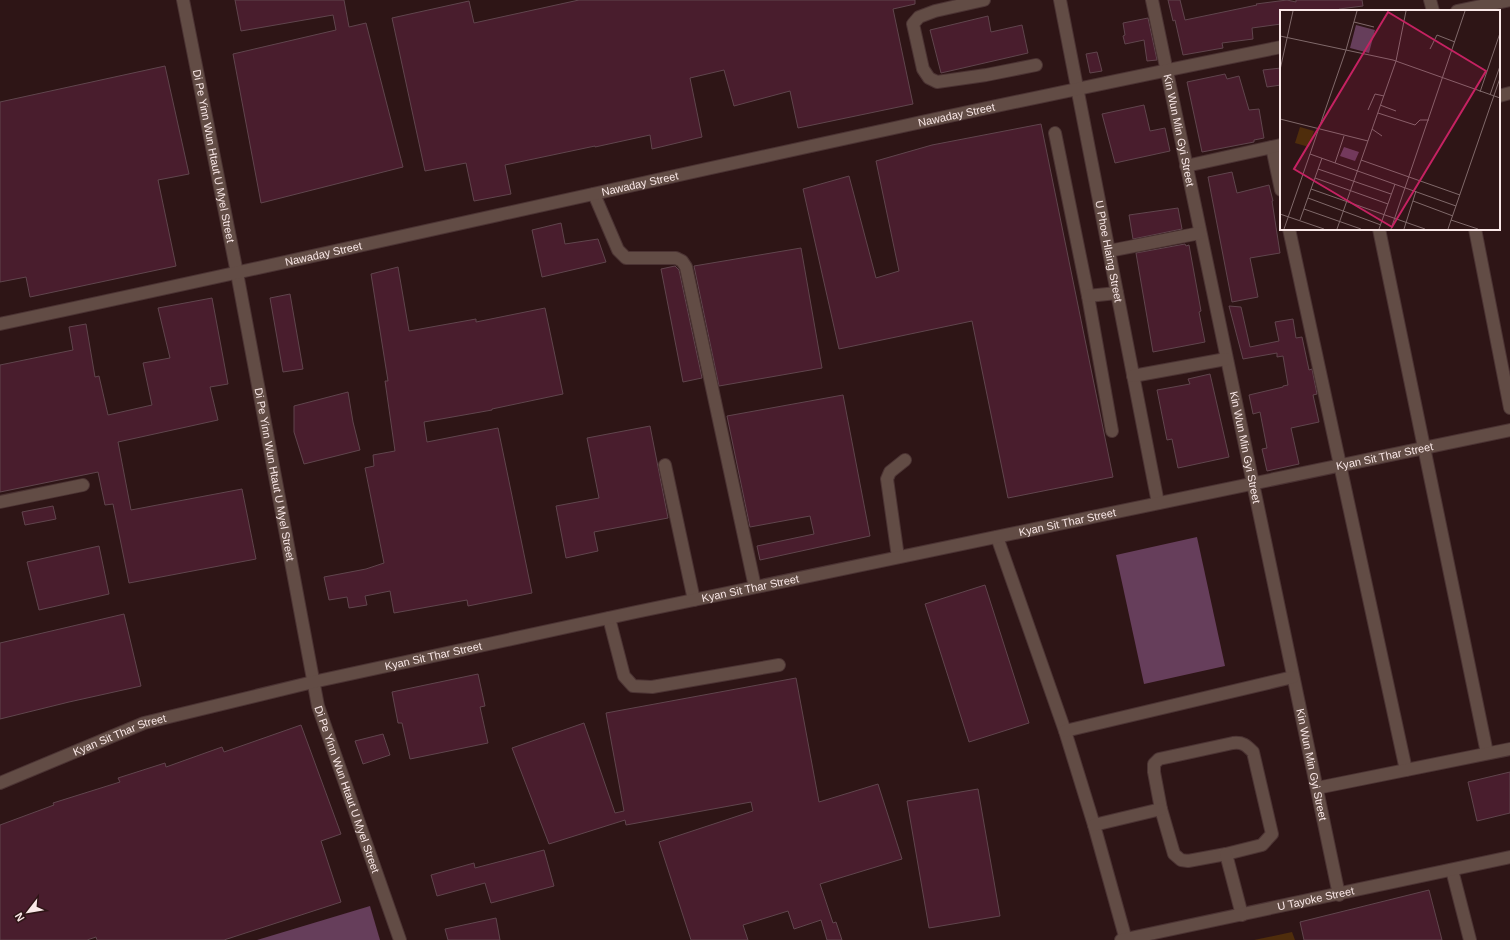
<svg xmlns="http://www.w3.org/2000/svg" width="1510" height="940" viewBox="0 0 1510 940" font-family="Arial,sans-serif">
  <rect width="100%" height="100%" fill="#2e1516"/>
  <!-- green -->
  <path fill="#4f2d0c" d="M 1292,932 L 1295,940 L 1254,940 Z"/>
  <!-- water -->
  <g fill="#663e5b">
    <path d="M 1197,537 L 1225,666 L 1144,684 L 1116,555 Z"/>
    <path d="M 370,906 L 380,940 L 257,940 Z"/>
  </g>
  <!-- building -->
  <g fill="#491d2d" stroke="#60454d">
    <path d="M 235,0 L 344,0 L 349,27 L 366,23 L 403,167 L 261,203 L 233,54 L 336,30 L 333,15 L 241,31 Z"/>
    <path d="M 579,0 L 915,0 L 915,4 L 893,9 L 913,104 L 798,128 L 790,91 L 734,106 L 724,70 L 690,78 L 702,137 L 652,149 L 650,135 L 595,147 L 595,146 L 505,165 L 511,194 L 474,201 L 466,163 L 425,171 L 392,18 L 469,1 L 474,23 Z"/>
    <path d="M 1168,0 L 1180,0 L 1185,20 L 1257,5 L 1256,4 L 1287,0 L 1296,2 L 1296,0 L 1362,0 L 1363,6 L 1339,9 L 1340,11 L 1281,11 L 1281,24 L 1252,28 L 1253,39 L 1222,43 L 1223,48 L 1183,55 L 1175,20 L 1173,21 Z"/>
    <path d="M 988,16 L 991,32 L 1022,25 L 1028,53 L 941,73 L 930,30 Z"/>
    <path d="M 1148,18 L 1157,60 L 1147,61 L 1144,40 L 1125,44 L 1123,36 L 1125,35 L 1123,23 Z"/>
    <path d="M 1097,52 L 1102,71 L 1090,73 L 1086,54 Z"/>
    <path d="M 165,66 L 189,174 L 158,180 L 176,266 L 30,297 L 26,277 L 0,282 L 0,102 Z"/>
    <path d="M 1281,68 L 1281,85 L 1267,87 L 1263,70 Z"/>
    <path d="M 1225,74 L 1227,79 L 1239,76 L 1249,110 L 1259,109 L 1264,138 L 1254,140 L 1254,142 L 1202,152 L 1187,82 Z"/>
    <path d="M 1144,105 L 1150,131 L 1165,128 L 1170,151 L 1115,163 L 1102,114 Z"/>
    <path d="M 1041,124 L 1113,477 L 1008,498 L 972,321 L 839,349 L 803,189 L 849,176 L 876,278 L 899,271 L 876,161 L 932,145 Z"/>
    <path d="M 1232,172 L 1237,193 L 1269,185 L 1273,201 L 1272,201 L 1280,253 L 1250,258 L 1258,297 L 1232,302 L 1208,177 Z"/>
    <path d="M 1178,208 L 1182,229 L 1133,239 L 1129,215 Z"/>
    <path d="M 561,223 L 565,244 L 598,239 L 606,262 L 542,277 L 532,230 Z"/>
    <path d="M 1185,244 L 1186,246 L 1189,245 L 1201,311 L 1199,312 L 1205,342 L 1153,352 L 1136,253 Z"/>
    <path d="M 801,248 L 822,368 L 719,386 L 694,266 Z"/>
    <path d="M 675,266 L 679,270 L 702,378 L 683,382 L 661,269 Z"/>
    <path d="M 398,267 L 409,331 L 476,319 L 476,322 L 545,308 L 563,394 L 492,409 L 492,410 L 424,422 L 427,442 L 498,428 L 532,593 L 468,606 L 467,600 L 394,613 L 390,591 L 365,596 L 367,605 L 349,608 L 347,597 L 329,600 L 324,577 L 366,569 L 384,563 L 365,468 L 374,466 L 373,455 L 395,451 L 385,381 L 388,381 L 371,274 Z"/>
    <path d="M 290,294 L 303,369 L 283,372 L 270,298 Z"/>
    <path d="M 212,298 L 228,384 L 210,387 L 218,420 L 118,442 L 131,510 L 242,489 L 256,559 L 129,583 L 113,504 L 105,505 L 98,472 L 0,492 L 0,365 L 73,350 L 69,327 L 86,324 L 95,377 L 99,376 L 108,415 L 152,405 L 143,363 L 170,358 L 158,308 Z"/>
    <path d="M 1229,306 L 1241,307 L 1250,347 L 1279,341 L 1275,322 L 1293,319 L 1296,338 L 1302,337 L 1309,370 L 1312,369 L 1317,394 L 1313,395 L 1319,422 L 1291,428 L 1299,464 L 1267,471 L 1262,449 L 1267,448 L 1260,412 L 1253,414 L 1249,395 L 1283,387 L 1283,386 L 1288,385 L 1283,356 L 1277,357 L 1277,353 L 1243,359 Z"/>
    <path d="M 1210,374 L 1229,457 L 1178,468 L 1172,439 L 1167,440 L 1157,390 L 1190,384 L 1188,379 Z"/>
    <path d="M 348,392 L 353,422 L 360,450 L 304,464 L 294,432 L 294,406 Z"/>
    <path d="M 843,395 L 870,536 L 760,560 L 757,546 L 814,534 L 810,516 L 750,527 L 727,416 Z"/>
    <path d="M 650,426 L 668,518 L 594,532 L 598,551 L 566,558 L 556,506 L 599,498 L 587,438 Z"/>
    <path d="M 53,506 L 56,519 L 25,525 L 22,512 Z"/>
    <path d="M 99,546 L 109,594 L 39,610 L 27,562 Z"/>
    <path d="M 985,585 L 1029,723 L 969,742 L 925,604 Z"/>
    <path d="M 124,614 L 141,686 L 69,702 L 0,719 L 0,643 Z"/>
    <path d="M 478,674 L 485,706 L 480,707 L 488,743 L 410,759 L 402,723 L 398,723 L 392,692 Z"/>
    <path d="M 796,678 L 819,802 L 878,784 L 902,859 L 820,884 L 833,923 L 836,922 L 842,940 L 827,940 L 821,920 L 794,929 L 788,911 L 743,925 L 748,940 L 691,940 L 659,842 L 753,811 L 751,802 L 626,825 L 625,820 L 549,844 L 512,748 L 584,723 L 615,813 L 624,811 L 606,713 Z"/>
    <path d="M 301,725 L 341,834 L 321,841 L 341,902 L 224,940 L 97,940 L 96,937 L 87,940 L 0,940 L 0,825 L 54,805 L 53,803 L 120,782 L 118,778 L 165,763 L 166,767 L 222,747 L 224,752 Z"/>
    <path d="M 383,734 L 390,755 L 363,764 L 355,741 Z"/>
    <path d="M 1510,772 L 1510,813 L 1477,821 L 1468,782 Z"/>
    <path d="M 978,789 L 1000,916 L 929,928 L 907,801 Z"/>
    <path d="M 544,850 L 554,886 L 491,903 L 485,883 L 437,896 L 431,875 L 474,863 L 475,868 Z"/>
    <path d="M 1429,890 L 1442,940 L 1304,940 L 1300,922 Z"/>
    <path d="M 496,918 L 500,940 L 448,940 L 445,929 Z"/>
  </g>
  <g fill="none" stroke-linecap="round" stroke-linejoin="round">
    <!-- minor casing -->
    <g stroke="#4b3333" stroke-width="14">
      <g id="minor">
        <path id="s1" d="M 183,0 L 237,273 L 318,706 L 400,940"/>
        <path d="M 984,0 L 935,11 L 919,17 L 913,24 L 923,69 L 929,78 L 937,82 L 986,75 L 1036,65"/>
        <path id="s2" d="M 1060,0 L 1158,503"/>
        <path id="s3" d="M 1152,0 L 1339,895"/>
        <path d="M 1430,0 L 1433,11"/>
        <path d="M 1457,11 L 1510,0"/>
        <path d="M 1499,96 L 1510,93"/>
        <path d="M 1055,133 L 1088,296 L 1112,431"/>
        <path d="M 1272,147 L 1281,190"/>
        <path d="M 1186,166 L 1281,145"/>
        <path d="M 594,194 L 618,250 L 626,258 L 676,258 L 682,261 L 686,267 L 755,587"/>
        <path d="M 1289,229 L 1406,770"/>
        <path d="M 1379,229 L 1487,753"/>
        <path d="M 1475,229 L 1510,408"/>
        <path d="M 1109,251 L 1200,233"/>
        <path d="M 1088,296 L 1117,293"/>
        <path id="s4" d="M 0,324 C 427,233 853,133 1281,47"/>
        <path d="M 1133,376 L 1226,359"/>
        <path d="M 665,465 L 694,600"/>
        <path d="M 0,502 L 83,485"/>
        <path d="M 997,537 L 1065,731 L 1094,825 L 1126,940"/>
        <path d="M 898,557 L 887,479 L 890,472 L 905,460"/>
        <path d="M 609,618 L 624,676 L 633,686 L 652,687 L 779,665"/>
        <path d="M 1065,731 L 1293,677"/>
        <path d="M 1233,743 C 1243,742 1246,745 1253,752 L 1272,834 L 1262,845 L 1226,854 L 1188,861 L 1181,860 L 1174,854 L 1161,809 L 1154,772 L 1154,764 L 1159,759 Z"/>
        <path id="s5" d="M 0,783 L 144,723 L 313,682 L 636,612 L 1510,430"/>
        <path d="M 1317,788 L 1510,749"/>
        <path d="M 1094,825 L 1161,809"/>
        <path d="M 1226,854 L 1242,915"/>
        <path d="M 1452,870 L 1470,940"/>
        <path id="s6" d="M 1121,940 L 1510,857"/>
      </g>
    </g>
    <!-- minor -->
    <use href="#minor" stroke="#624c45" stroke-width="12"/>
  </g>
  <g text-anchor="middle" stroke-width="3" stroke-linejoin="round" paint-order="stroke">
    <!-- street labels -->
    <g font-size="11" fill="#fae8e8" stroke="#2e1516">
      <text dy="4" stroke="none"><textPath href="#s4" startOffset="979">Nawaday Street</textPath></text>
      <text dy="4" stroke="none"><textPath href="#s3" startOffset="133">Kin Wun Min Gyi Street</textPath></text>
      <text dy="4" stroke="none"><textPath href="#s1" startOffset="159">Di Pe Yinn Wun Htaut U Myel Street</textPath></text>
      <text dy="4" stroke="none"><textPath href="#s4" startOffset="655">Nawaday Street</textPath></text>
      <text dy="4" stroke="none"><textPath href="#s2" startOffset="256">U Phoe Hlaing Street</textPath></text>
      <text dy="4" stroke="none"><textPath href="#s4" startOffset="331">Nawaday Street</textPath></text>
      <text dy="4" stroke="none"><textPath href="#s3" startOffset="457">Kin Wun Min Gyi Street</textPath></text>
      <text dy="4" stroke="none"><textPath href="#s5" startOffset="1425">Kyan Sit Thar Street</textPath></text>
      <text dy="4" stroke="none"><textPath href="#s1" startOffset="483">Di Pe Yinn Wun Htaut U Myel Street</textPath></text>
      <text dy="4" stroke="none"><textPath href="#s5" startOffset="1101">Kyan Sit Thar Street</textPath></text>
      <text dy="4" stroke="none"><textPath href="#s5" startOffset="777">Kyan Sit Thar Street</textPath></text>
      <text dy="4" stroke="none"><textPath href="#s5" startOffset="453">Kyan Sit Thar Street</textPath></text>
      <text dy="4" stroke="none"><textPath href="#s5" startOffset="129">Kyan Sit Thar Street</textPath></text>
      <text dy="4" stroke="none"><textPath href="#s3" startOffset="781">Kin Wun Min Gyi Street</textPath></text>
      <text dy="4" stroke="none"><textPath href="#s1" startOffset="807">Di Pe Yinn Wun Htaut U Myel Street</textPath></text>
      <text dy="4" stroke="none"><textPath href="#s6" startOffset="199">U Tayoke Street</textPath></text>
    </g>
  </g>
  <!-- overview -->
  <g transform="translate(1280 10)">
    <rect width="220" height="220" fill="#2e1516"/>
    <path d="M 20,117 L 34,121 L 29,137 L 15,133 Z" fill="#4f2d0c"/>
    <path d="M 76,15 L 95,20 L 89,43 L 70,38 ZM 64,137 L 79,142 L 75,151 L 60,146 Z" fill="#663e5b"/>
    <path fill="none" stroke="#80696a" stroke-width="1" d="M 74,12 L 94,17M 0,26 L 113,50 L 220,88M 150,39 L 157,25 L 175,32M 0,60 L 13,1M 200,82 L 220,23M 210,85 L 220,56M 100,95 L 116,101M 88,100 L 95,84 L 104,86M 98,103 L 135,115 L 140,110 L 149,110M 0,109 L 88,131M 92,119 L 102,126M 30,144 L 176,196M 81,150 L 180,185M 55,153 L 64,126M 38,159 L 111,184M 35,168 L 108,194M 31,179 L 145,219M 28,188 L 101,215M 133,191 L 173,206M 24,199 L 81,219M 0,204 L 44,219M 20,210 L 42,148M 171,210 L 198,219M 4,219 L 66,40 L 77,1M 57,219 L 116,51 L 126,1M 99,219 L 115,174M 111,219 L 185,1M 124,219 L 136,181M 168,219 L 220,68"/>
    <path fill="#c52262" fill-opacity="0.15" stroke="#c52262" stroke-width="2" d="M 108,2 L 206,61 L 112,217 L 14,159 Z"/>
    <rect width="220" height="220" fill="none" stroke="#fae8e8" stroke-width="2"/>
  </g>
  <!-- north arrow -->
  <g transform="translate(28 912) rotate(239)" stroke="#2e1516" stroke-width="3" paint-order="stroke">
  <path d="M0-3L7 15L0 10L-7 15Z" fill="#fae8e8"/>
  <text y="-6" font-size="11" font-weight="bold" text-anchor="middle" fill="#fae8e8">N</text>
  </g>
</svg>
